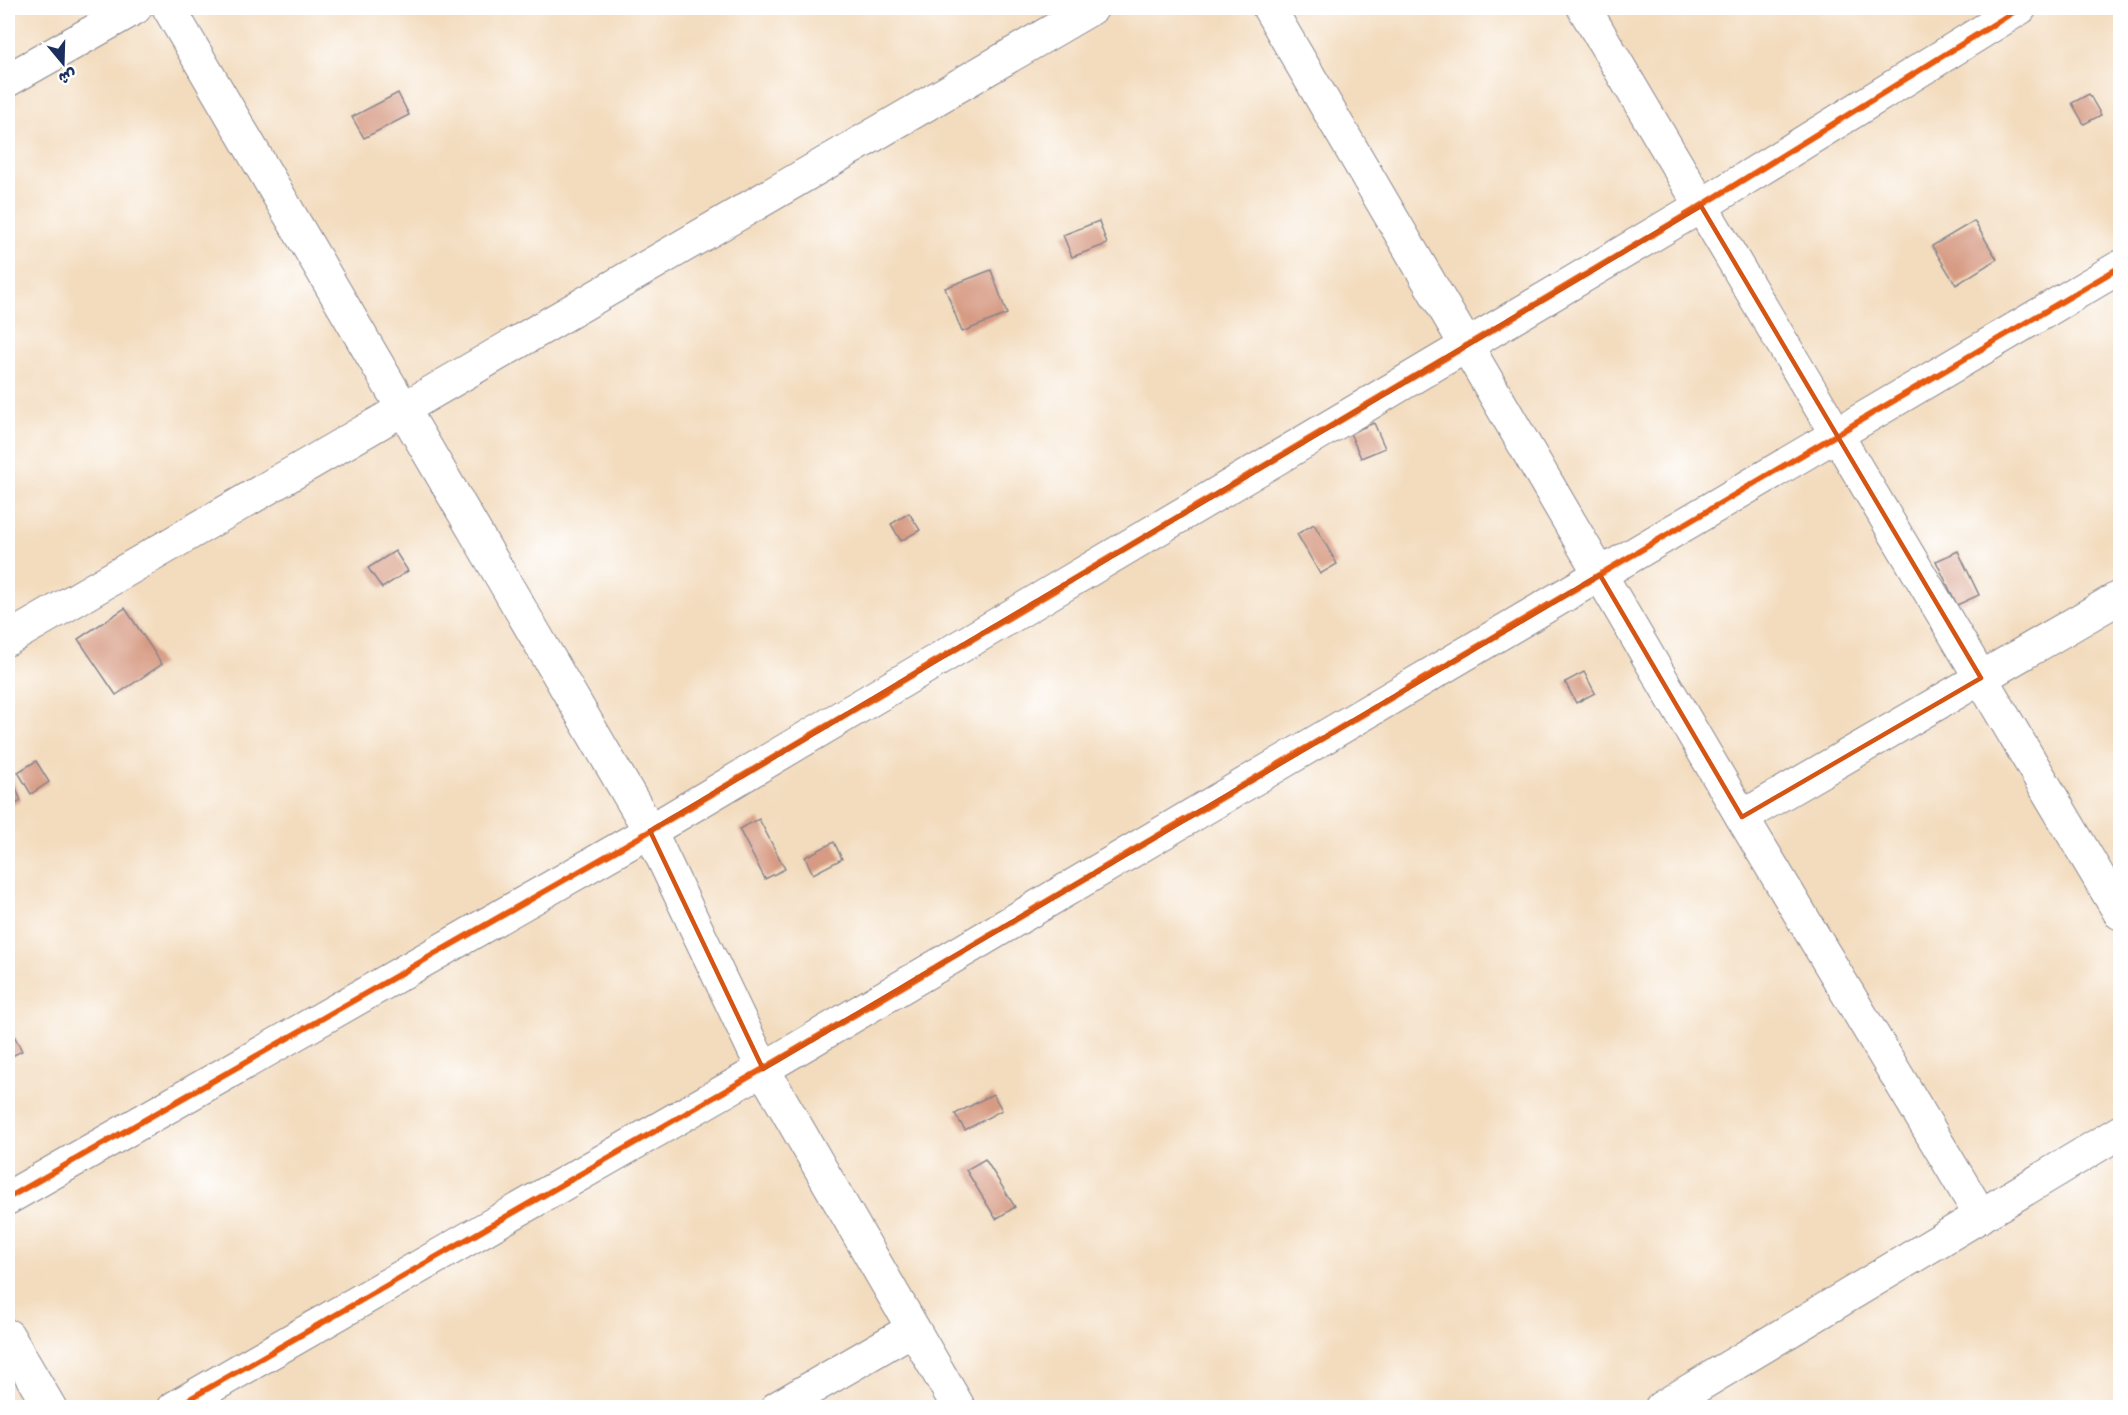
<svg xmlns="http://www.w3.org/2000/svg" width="2128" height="1415" viewBox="0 0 2128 1415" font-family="Mali,'Playpen Sans Arabic',sans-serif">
  <rect width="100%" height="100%" fill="#fff"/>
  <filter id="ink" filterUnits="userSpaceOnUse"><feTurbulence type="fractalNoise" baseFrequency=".0167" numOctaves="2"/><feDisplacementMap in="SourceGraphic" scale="12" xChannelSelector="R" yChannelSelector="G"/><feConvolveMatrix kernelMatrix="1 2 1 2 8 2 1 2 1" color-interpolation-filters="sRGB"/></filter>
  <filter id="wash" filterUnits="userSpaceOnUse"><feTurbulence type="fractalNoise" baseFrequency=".008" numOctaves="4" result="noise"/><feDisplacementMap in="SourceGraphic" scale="24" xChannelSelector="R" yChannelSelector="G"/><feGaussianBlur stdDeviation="1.35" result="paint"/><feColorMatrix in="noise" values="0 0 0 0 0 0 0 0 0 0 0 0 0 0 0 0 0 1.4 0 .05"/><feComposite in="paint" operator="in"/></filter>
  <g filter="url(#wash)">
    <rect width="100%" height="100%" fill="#f3dbbd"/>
    <g id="blocks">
      <!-- building -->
      <g fill="#d79b84">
        <path d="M 398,93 L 409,115 L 364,138 L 352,117 Z"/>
        <path d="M 2089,94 L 2101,115 L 2084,124 L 2072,103 Z"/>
        <path d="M 1099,221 L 1107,244 L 1072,257 L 1063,235 Z"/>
        <path d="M 1974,221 L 1997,259 L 1956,285 L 1932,246 Z"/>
        <path d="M 991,270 L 1007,314 L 962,332 L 945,288 Z"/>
        <path d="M 1374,423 L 1385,448 L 1361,458 L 1350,433 Z"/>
        <path d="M 909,513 L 920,530 L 901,541 L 891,524 Z"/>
        <path d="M 1314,524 L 1337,564 L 1320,574 L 1297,534 Z"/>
        <path d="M 395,551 L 408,571 L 382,588 L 368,568 Z"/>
        <path d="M 1958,551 L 1979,595 L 1957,605 L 1936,561 Z"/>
        <path d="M 125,608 L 162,664 L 116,695 L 78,639 Z"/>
        <path d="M 1584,672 L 1595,693 L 1576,703 L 1565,682 Z"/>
        <path d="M 36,761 L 49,782 L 31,794 L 18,772 Z"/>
        <path d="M 13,780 L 21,801 L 8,807 L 8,782 Z"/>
        <path d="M 759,819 L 785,869 L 765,879 L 739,829 Z"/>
        <path d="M 834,842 L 842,859 L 813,874 L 805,857 Z"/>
        <path d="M 9,1026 L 22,1051 L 8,1058 L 8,1027 Z"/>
        <path d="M 993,1094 L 1002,1110 L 965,1130 L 955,1114 Z"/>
        <path d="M 985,1159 L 1015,1207 L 996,1219 L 966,1170 Z"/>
      </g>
    </g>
  </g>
  <g filter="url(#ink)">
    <use href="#blocks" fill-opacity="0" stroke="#87858e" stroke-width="1.5"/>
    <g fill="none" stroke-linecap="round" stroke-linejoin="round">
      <!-- minor casing -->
      <g stroke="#87858e" stroke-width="35">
        <g id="minor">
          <path d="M 169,8 L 650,831 L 763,1069 L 959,1408"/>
          <path d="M 1269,8 L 1742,817 L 1981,1216"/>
          <path d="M 1584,8 L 2120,913"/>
          <path d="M 8,80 L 135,8"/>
          <path d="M 8,639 L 1092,8"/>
          <path d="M 1742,817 L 2120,597"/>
          <path d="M 8,1198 L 650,831 L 1701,206 L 2020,8"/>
          <path d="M 8,1336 L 50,1408"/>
          <path d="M 174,1408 L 763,1069 L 2120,267"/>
          <path d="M 777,1408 L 913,1329"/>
          <path d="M 1661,1408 L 2120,1132"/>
        </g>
      </g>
      <!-- minor -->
      <use href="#minor" stroke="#fff" stroke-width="33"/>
      <!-- cycleway casing -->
      <g stroke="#fff" stroke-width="10">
        <g id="cycleway">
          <path d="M 8,1198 L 650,831 L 1701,206 L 2020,8"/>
          <path d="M 174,1408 L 763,1069 L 2120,267"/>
        </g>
      </g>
      <!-- cycleway -->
      <use href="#cycleway" stroke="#e8590c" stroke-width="6"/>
    </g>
  </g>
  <!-- marked area -->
  <path fill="none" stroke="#d45514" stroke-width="4.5" stroke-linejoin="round" d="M 1701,206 L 1981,678 L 1742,817 L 1600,575 L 763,1069 L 650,831 Z"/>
  <!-- margin -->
  <rect width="2128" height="1415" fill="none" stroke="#fff" stroke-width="30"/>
  <!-- north arrow -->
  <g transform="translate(63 63) rotate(161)" stroke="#ffffff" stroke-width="4.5" paint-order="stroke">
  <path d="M0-4.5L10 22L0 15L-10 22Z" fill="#1b2f5e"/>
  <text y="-9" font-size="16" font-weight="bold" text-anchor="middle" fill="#1b2f5e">ش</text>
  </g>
</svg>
